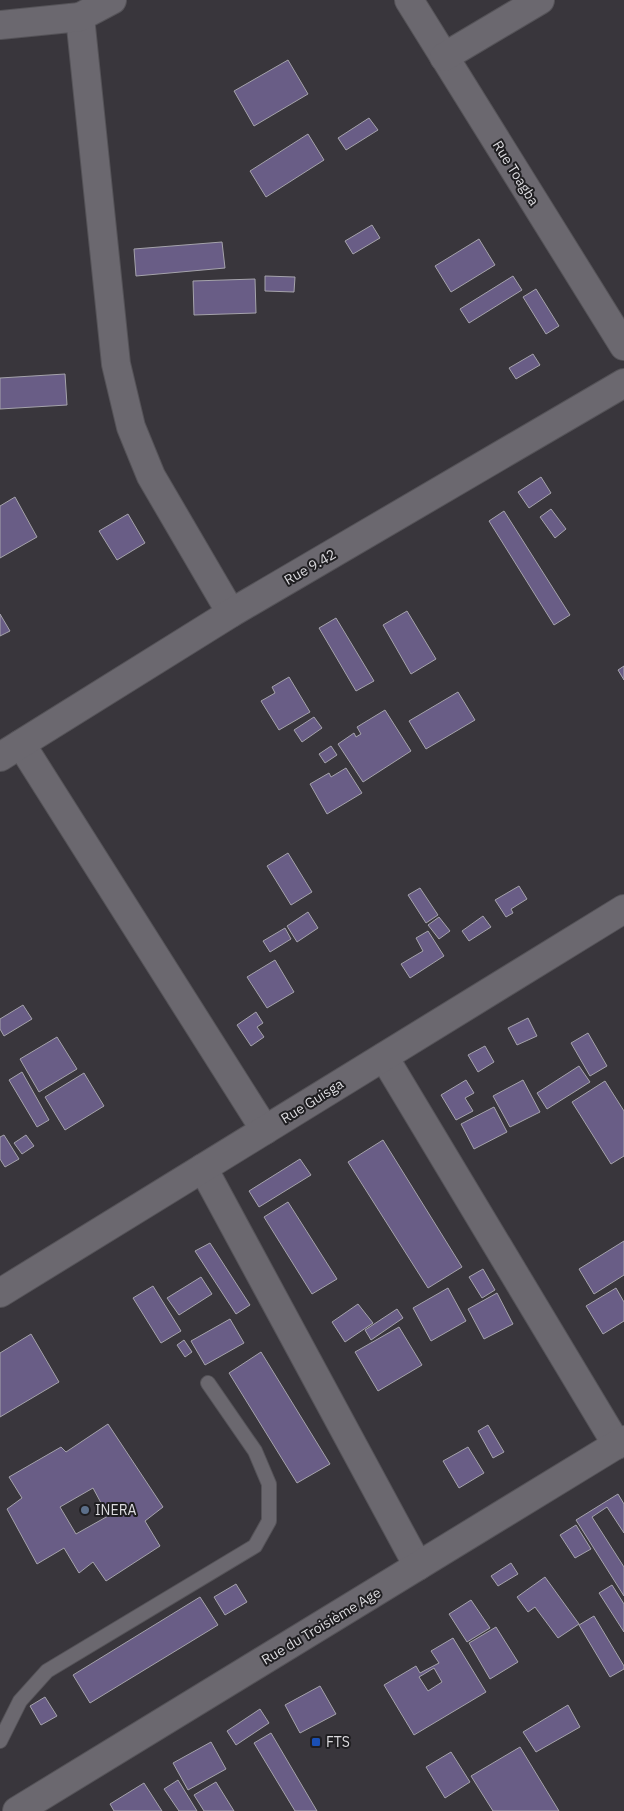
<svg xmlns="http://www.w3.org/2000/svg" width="624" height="1811" viewBox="0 0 624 1811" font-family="'IBM Plex Sans',sans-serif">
  <rect width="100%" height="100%" fill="#39363c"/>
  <!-- building -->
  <g fill="#695d86" stroke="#a5a3ab" fill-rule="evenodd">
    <path d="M 288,60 L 308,94 L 254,126 L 234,91 Z"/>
    <path d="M 369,118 L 378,130 L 346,150 L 338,138 Z"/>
    <path d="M 308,134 L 324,160 L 266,197 L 250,171 Z"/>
    <path d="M 372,225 L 380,238 L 353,254 L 345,241 Z"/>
    <path d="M 479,239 L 495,265 L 451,292 L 435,266 Z"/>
    <path d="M 222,242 L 225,268 L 136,276 L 134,249 Z"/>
    <path d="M 265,276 L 295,277 L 294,292 L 265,291 Z"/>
    <path d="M 513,276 L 522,290 L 469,323 L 460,309 Z"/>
    <path d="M 255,279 L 256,313 L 194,315 L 193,281 Z"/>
    <path d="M 536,289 L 559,326 L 546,334 L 523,297 Z"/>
    <path d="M 533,354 L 540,365 L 516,379 L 509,368 Z"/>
    <path d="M 65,374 L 67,405 L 0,409 L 0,378 Z"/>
    <path d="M 541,477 L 551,493 L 529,508 L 518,492 Z"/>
    <path d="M 15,497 L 37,537 L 0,558 L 0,506 Z"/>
    <path d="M 551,509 L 566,529 L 555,538 L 540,517 Z"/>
    <path d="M 504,511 L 570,615 L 554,625 L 489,521 Z"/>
    <path d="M 128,514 L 145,543 L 117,560 L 99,531 Z"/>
    <path d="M 407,611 L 436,659 L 411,674 L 383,625 Z"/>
    <path d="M 0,614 L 10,631 L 0,636 Z"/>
    <path d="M 336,618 L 374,681 L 356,691 L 319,628 Z"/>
    <path d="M 624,666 L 624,680 L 618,670 Z"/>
    <path d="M 289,677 L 310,712 L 279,730 L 261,701 L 275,693 L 272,687 Z"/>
    <path d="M 458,692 L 475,720 L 426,749 L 409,721 Z"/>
    <path d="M 385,710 L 411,751 L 363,782 L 338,744 L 354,733 L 356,737 L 361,734 L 357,727 Z"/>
    <path d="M 314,717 L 322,728 L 302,742 L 294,730 Z"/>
    <path d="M 331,746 L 337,755 L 325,763 L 319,754 Z"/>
    <path d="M 346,768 L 362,793 L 327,814 L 310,784 L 329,773 L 331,777 Z"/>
    <path d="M 288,853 L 312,892 L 291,905 L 267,866 Z"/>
    <path d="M 519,886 L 527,899 L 511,909 L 513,913 L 506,917 L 495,900 Z"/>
    <path d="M 420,888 L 438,915 L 426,923 L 408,895 Z"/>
    <path d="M 308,912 L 318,928 L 297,942 L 287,926 Z"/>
    <path d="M 483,916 L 491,927 L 469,941 L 462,931 Z"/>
    <path d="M 439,917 L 450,931 L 439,939 L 428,925 Z"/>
    <path d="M 285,928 L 291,939 L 270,952 L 263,941 Z"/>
    <path d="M 428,931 L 444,956 L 410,978 L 401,964 L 423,951 L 416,938 Z"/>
    <path d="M 275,960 L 294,992 L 267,1008 L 247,977 Z"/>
    <path d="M 23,1005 L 32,1019 L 4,1036 L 0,1029 L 0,1019 Z"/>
    <path d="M 256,1012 L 263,1023 L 257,1027 L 264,1037 L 251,1046 L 237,1025 Z"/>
    <path d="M 528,1018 L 537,1036 L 517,1045 L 508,1028 Z"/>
    <path d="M 588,1033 L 607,1066 L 590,1076 L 571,1043 Z"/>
    <path d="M 57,1037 L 77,1069 L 39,1092 L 20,1059 Z"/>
    <path d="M 485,1046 L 494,1062 L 478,1072 L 468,1055 Z"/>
    <path d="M 579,1066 L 590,1082 L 547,1109 L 537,1093 Z"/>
    <path d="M 22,1072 L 49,1120 L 37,1127 L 9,1080 Z"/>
    <path d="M 84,1073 L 104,1106 L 65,1130 L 45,1097 Z"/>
    <path d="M 466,1080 L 474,1093 L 465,1098 L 473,1111 L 456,1120 L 441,1095 Z"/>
    <path d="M 523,1080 L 540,1112 L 510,1127 L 493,1096 Z"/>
    <path d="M 605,1081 L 624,1111 L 624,1156 L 611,1164 L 572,1102 Z"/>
    <path d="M 494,1107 L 507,1132 L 474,1149 L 461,1124 Z"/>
    <path d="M 4,1135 L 19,1159 L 5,1167 L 0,1159 L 0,1137 Z"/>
    <path d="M 26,1135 L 34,1146 L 22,1154 L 14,1143 Z"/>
    <path d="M 383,1140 L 462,1267 L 428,1288 L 348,1162 Z"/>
    <path d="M 300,1159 L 311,1175 L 259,1207 L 249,1191 Z"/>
    <path d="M 288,1202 L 337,1279 L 312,1294 L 264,1217 Z"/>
    <path d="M 624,1241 L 624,1275 L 594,1294 L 579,1269 Z"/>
    <path d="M 210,1243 L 250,1305 L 236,1314 L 195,1251 Z"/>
    <path d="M 483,1269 L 495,1290 L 482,1298 L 469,1277 Z"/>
    <path d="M 201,1277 L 212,1294 L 179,1315 L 167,1298 Z"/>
    <path d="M 153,1286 L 181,1331 L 161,1343 L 133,1298 Z"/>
    <path d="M 448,1288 L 466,1321 L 431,1341 L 413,1308 Z"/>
    <path d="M 616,1288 L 624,1302 L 624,1321 L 603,1334 L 586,1306 Z"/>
    <path d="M 497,1293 L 513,1324 L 484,1339 L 468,1309 Z"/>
    <path d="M 358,1304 L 373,1323 L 345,1342 L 332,1322 Z"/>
    <path d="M 397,1309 L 403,1318 L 371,1340 L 365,1330 Z"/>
    <path d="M 230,1319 L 244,1343 L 205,1365 L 191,1341 Z"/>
    <path d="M 399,1327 L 422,1365 L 378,1391 L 355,1352 Z"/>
    <path d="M 31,1334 L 59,1382 L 0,1417 L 0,1353 Z"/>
    <path d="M 184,1340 L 192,1352 L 185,1357 L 177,1345 Z"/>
    <path d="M 261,1352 L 330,1464 L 297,1483 L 229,1373 Z"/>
    <path d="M 108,1424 L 163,1507 L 145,1521 L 160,1546 L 106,1581 L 93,1562 L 79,1573 L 64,1548 L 37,1564 L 7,1509 L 22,1498 L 9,1477 L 61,1447 L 66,1452 ZM 93,1488 L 108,1516 L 76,1534 L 60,1507 Z"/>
    <path d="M 488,1425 L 504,1452 L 493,1458 L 478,1431 Z"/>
    <path d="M 468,1447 L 484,1473 L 459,1488 L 443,1461 Z"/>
    <path d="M 618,1494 L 624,1504 L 624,1533 L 607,1507 L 592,1517 L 624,1567 L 624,1596 L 576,1520 Z"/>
    <path d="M 576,1525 L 591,1549 L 575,1558 L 560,1535 Z"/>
    <path d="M 511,1563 L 518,1574 L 498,1586 L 491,1576 Z"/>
    <path d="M 545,1577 L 579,1624 L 558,1638 L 535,1607 L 528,1612 L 517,1597 Z"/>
    <path d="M 236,1584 L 247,1602 L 225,1615 L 214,1597 Z"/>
    <path d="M 612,1585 L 624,1604 L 624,1632 L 599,1593 Z"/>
    <path d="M 200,1597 L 218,1625 L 90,1703 L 73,1675 Z"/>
    <path d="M 471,1600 L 490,1628 L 467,1642 L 449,1614 Z"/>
    <path d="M 594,1616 L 624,1666 L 624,1669 L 610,1677 L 579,1625 Z"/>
    <path d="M 496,1627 L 518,1662 L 490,1679 L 469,1643 Z"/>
    <path d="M 453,1638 L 486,1692 L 414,1735 L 384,1685 L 416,1666 L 420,1673 L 439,1663 L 431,1651 ZM 434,1668 L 442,1682 L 428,1691 L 419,1677 Z"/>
    <path d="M 320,1686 L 336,1714 L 300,1733 L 285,1705 Z"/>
    <path d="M 45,1697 L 57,1716 L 41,1725 L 30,1706 Z"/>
    <path d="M 568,1705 L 580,1727 L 536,1752 L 523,1732 Z"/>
    <path d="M 260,1709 L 269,1723 L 236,1745 L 227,1731 Z"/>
    <path d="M 271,1733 L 317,1811 L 295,1811 L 254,1743 Z"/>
    <path d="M 211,1742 L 226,1769 L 188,1790 L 173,1763 Z"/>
    <path d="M 520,1747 L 559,1811 L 493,1811 L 471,1776 Z"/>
    <path d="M 451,1752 L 470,1782 L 445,1798 L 426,1767 Z"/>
    <path d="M 178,1780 L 197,1811 L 179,1811 L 164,1789 Z"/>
    <path d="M 216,1782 L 234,1811 L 204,1811 L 194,1795 Z"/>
    <path d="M 144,1783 L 162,1811 L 114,1811 L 110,1804 Z"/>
  </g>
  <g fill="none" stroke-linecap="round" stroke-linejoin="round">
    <!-- service casing -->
    <g stroke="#555358" stroke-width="16">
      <path id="service" d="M 0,1741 L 20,1701 L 47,1671 L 255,1546 L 269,1521 L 269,1484 L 255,1451 L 208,1383"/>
    </g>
    <!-- minor casing -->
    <g stroke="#555358" stroke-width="30">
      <g id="minor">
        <path d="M 409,0 L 624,346"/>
        <path d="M 80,17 L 116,364 L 131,427 L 151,476 L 231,613"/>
        <path d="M 0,25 L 80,17 L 112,0"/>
        <path d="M 444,57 L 540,0"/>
        <path d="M 21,744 L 265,1130"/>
        <path d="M 0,757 L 231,613 L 624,383"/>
        <path d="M 384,1057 L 617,1445"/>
        <path d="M 203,1168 L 418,1566"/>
        <path d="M 0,1293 L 624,909"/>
        <path d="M 17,1811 L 624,1440"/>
      </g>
    </g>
    <!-- service -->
    <use href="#service" stroke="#6b686f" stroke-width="14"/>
    <!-- minor -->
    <use href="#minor" stroke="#6b686f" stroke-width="28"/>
  </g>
  <!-- markers -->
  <circle fill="#5c6f8a" stroke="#1f1e21" stroke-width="2" cx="85" cy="1510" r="5"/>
  <rect fill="#1a4fb4" stroke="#1f1e21" stroke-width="2" x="311" y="1737" width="10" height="10" rx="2.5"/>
  <g text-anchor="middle" stroke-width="4" stroke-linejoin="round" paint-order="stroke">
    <!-- street labels -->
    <g font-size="14" fill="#dcdbdf" stroke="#1f1e21">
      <text transform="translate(516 173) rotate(58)" y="5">Rue Toagba</text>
      <text transform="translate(310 567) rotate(-30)" y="5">Rue 9.42</text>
      <text transform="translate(312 1101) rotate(-32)" y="5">Rue Guisga</text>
      <text transform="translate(321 1626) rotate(-31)" y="5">Rue du Troisième Age</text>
    </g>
    <!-- poi labels -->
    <g font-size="14" fill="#dcdbdf" stroke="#1f1e21" text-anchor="start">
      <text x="95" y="1515">INERA</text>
      <text x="326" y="1747">FTS</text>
    </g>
  </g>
</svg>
